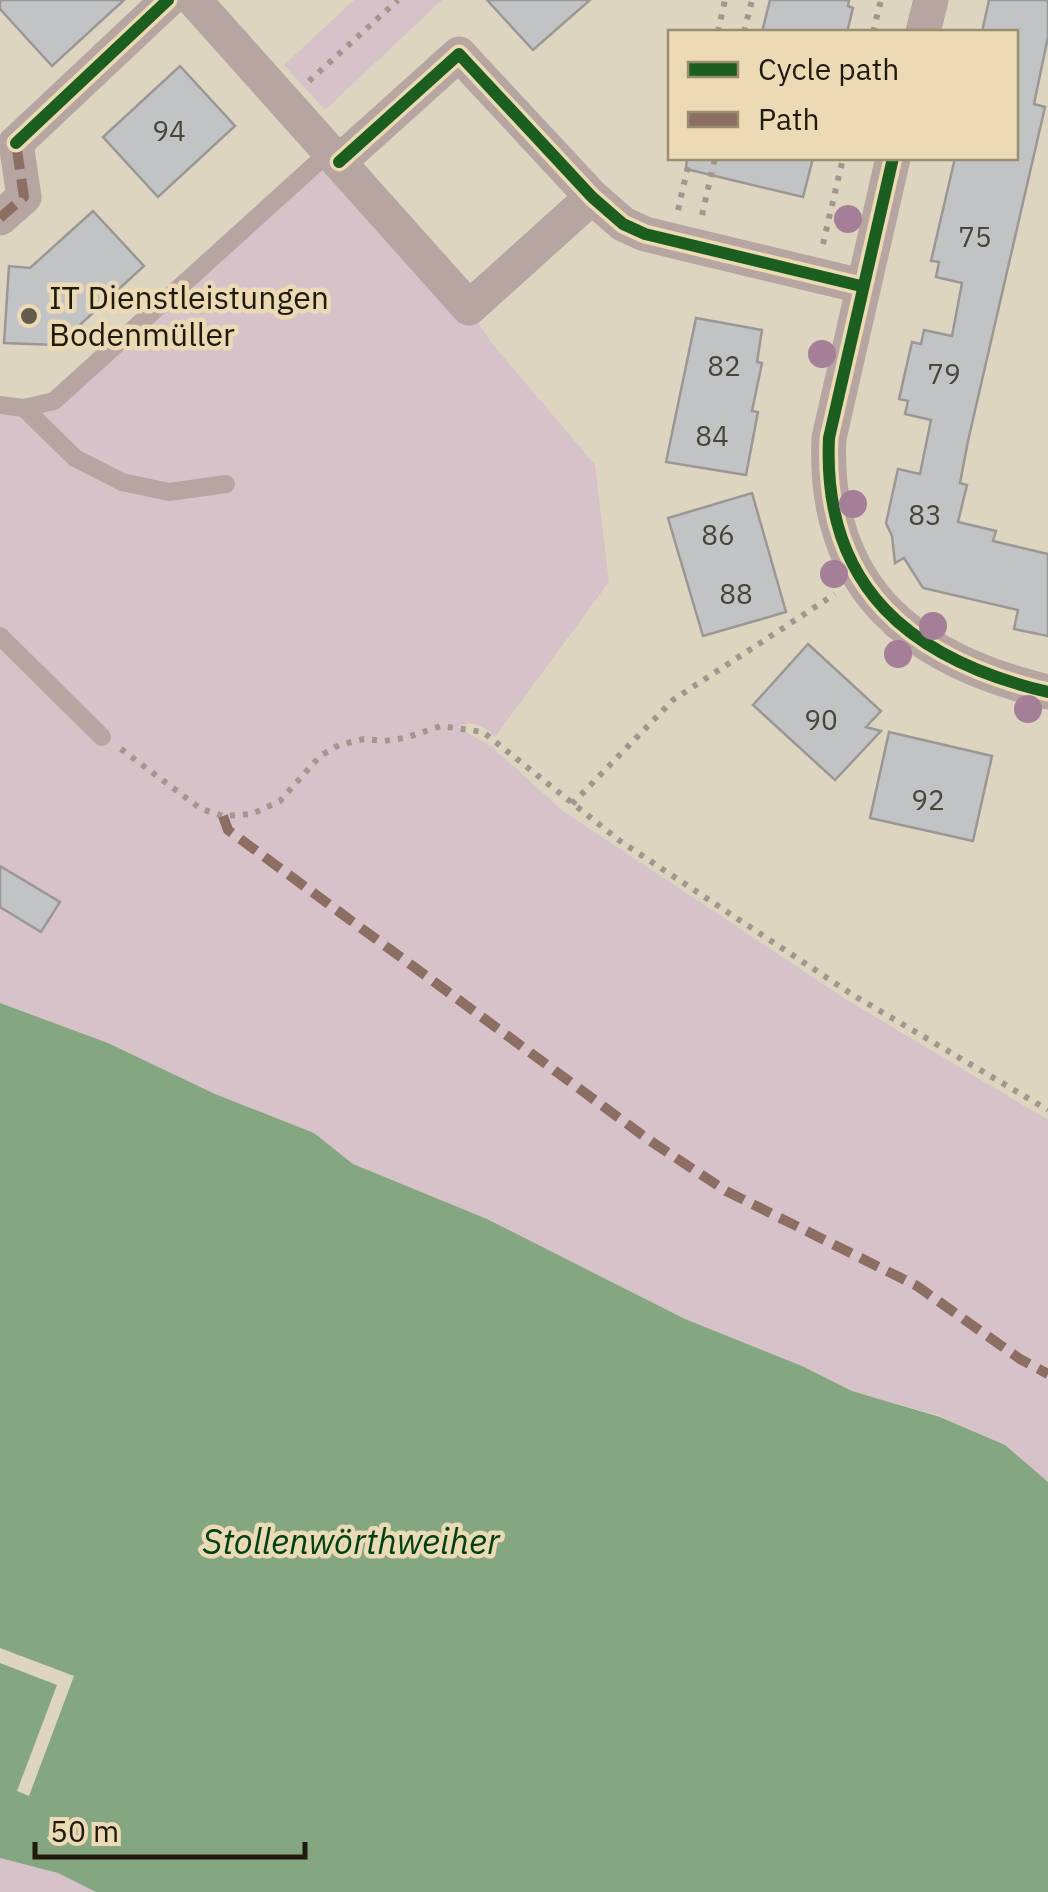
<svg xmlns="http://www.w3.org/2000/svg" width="1048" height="1892" viewBox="0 0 1048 1892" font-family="'IBM Plex Sans',sans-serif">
  <rect width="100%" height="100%" fill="#ded5c1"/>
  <!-- green -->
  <g fill="#d8c2ca">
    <path d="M 354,0 L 442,0 L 325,110 L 284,65 Z"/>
    <path d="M 329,152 L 469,308 L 491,342 L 595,465 L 609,582 L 495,737 C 483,726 473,719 457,727 L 491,746 L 563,811 L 847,1000 L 1048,1120 L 1048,1482 L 1004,1445 L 940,1416 L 852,1391 L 802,1366 L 685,1319 L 487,1219 L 353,1164 L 314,1133 L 215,1094 L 108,1043 L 0,1003 L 0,415 L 54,401 Z"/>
    <path d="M 0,1858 L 58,1873 L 96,1892 L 0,1892 Z"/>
  </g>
  <!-- water -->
  <path fill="#84a680" d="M 0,1003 L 108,1043 L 215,1094 L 314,1133 L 353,1164 L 487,1219 L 685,1319 L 802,1366 L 852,1391 L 940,1417 L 1005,1445 L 1048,1482 L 1048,1892 L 96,1892 L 58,1873 L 0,1858 Z"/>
  <!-- pier -->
  <path fill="#ded5c1" d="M 0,1648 L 74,1676 L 29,1796 L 17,1791 L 57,1685 L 0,1663 Z"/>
  <!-- building -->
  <g fill="#c2c3c5" stroke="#9a9896" stroke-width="2.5">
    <path d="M 0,0 L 124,0 L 52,66 L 0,9 Z"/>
    <path d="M 487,0 L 590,0 L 533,50 Z"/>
    <path d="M 770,0 L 849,0 L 848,6 L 853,8 L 847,32 L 762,32 Z"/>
    <path d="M 989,0 L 1048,0 L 1048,37 L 1034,104 L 1045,107 L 968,441 L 960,483 L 967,485 L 958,522 L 996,531 L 993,541 L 1048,554 L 1048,636 L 1014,629 L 1018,610 L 923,588 L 904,558 L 895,563 L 892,536 L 886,523 L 898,469 L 920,474 L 931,420 L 905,414 L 908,401 L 899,399 L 912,342 L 921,344 L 924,330 L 952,336 L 962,283 L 936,277 L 939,262 L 931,261 L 955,158 L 1016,158 L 1016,32 L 982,32 Z"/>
    <path d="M 180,66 L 235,126 L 158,197 L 103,137 Z"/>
    <path d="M 687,158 L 813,158 L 803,197 L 686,169 Z"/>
    <path d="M 93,211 L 144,266 L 58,345 L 4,343 L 9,266 L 30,268 Z"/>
    <path d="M 696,318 L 762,330 L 757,362 L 762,363 L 752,411 L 758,412 L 746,475 L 666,462 Z"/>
    <path d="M 752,493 L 786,612 L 703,636 L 668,518 Z"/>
    <path d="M 808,644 L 881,711 L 866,727 L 881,731 L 835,780 L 753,705 Z"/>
    <path d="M 889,732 L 992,756 L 973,841 L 870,818 Z"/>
    <path d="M 0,866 L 60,902 L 41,932 L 0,907 Z"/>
  </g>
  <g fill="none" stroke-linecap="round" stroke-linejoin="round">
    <!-- path -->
    <g stroke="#a2968f" stroke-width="6" stroke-dasharray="5 8" stroke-linecap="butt">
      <path d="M 718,32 L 725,0"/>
      <path d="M 744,32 L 752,0"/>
      <path d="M 873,32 L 881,0"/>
      <path d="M 309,81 L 398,0"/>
      <path d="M 678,210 L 690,158"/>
      <path d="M 702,215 L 715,158"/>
      <path d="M 823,244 L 843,158"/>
      <path d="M 121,749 L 201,809 L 223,816 L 252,814 L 280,801 L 320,756 L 339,745 L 364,739 L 384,741 L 405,738 L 441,726 L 483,732 L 620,841 L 853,995 L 1048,1110"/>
      <path d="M 572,804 L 673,700 L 835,594"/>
    </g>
    <!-- service -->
    <g stroke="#b6a5a0" stroke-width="18">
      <path d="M 0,405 L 24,408 L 54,401 L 329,152"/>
      <path d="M 24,408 L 75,458 L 122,482 L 169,492 L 226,484"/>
      <path d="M 0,636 L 102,737"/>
    </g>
    <!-- minor -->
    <g stroke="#b6a5a0" stroke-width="35">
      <path d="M 194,0 L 469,308 L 592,197"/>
      <path d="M 923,32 L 931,0"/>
      <path d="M 16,143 L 168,0"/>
      <path d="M 893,158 L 829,438 C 822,588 912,660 1048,692"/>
      <path d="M 339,162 L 459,54 L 592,197 L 623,224 L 645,234 L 861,286"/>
      <path d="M 0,218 L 24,197 L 16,143"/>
    </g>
    <!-- quiet -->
    <g stroke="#8d6e63" stroke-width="10" stroke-dasharray="20 10" stroke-linecap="butt">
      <path d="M 0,218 L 24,197 L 16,143"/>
      <path d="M 223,816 L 228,830 L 649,1140 L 726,1191 L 917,1286 L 1020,1359 L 1048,1374"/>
    </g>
    <!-- cycleway casing -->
    <g stroke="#ebdab4" stroke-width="19">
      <g id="cycleway">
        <path d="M 16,143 L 168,0"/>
        <path d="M 893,158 L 829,438 C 822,588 912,660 1048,692"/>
        <path d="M 339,162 L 459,54 L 592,197 L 623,224 L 645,234 L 861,286"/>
      </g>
    </g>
    <!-- cycleway -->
    <use href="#cycleway" stroke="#1b5e20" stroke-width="12"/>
  </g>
  <!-- trees -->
  <g fill="#a57f98">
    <circle cx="848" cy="219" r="14"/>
    <circle cx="822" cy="354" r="14"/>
    <circle cx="853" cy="504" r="14"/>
    <circle cx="834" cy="574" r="14"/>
    <circle cx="933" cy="626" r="14"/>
    <circle cx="898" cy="654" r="14"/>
    <circle cx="1028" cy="709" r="14"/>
  </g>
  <!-- markers -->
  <circle fill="#635c4c" stroke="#ebdab4" stroke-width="4" cx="29" cy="316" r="10"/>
  <g text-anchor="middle" stroke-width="9" stroke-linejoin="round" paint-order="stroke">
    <!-- number labels -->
    <g font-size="28" fill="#49453b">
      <text x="169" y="141">94</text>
      <text x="975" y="247">75</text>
      <text x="724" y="376">82</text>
      <text x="944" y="384">79</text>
      <text x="712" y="446">84</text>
      <text x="925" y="525">83</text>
      <text x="718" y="545">86</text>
      <text x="736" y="604">88</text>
      <text x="821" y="730">90</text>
      <text x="928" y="810">92</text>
    </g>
    <!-- poi labels -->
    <g font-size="32" fill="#211b0d" stroke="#ebdab4" text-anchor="start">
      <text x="49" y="309">IT Dienstleistungen<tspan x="49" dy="37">Bodenmüller</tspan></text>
    </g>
    <!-- water labels -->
    <g font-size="35" font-style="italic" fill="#014215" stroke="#ebdab4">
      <text x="351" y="1554">Stollenwörthweiher</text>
    </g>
  </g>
  <!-- legend -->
  <rect x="668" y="30" width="350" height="130" fill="#ebdab4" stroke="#9a8e71" stroke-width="2.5"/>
  <rect x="688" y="62" width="50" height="15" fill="#1b5e20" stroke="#9a8e71" stroke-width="2.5"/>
  <text x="758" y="80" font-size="30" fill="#211b0d">Cycle path</text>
  <rect x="688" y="112" width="50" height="15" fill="#8d6e63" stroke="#9a8e71" stroke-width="2.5"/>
  <text x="758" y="130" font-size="30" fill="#211b0d">Path</text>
  <!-- scale -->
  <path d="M35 1842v15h270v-15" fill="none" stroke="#211b0d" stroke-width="5"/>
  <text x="50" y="1842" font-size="30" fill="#211b0d" stroke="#ebdab4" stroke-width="8" paint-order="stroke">50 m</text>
</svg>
